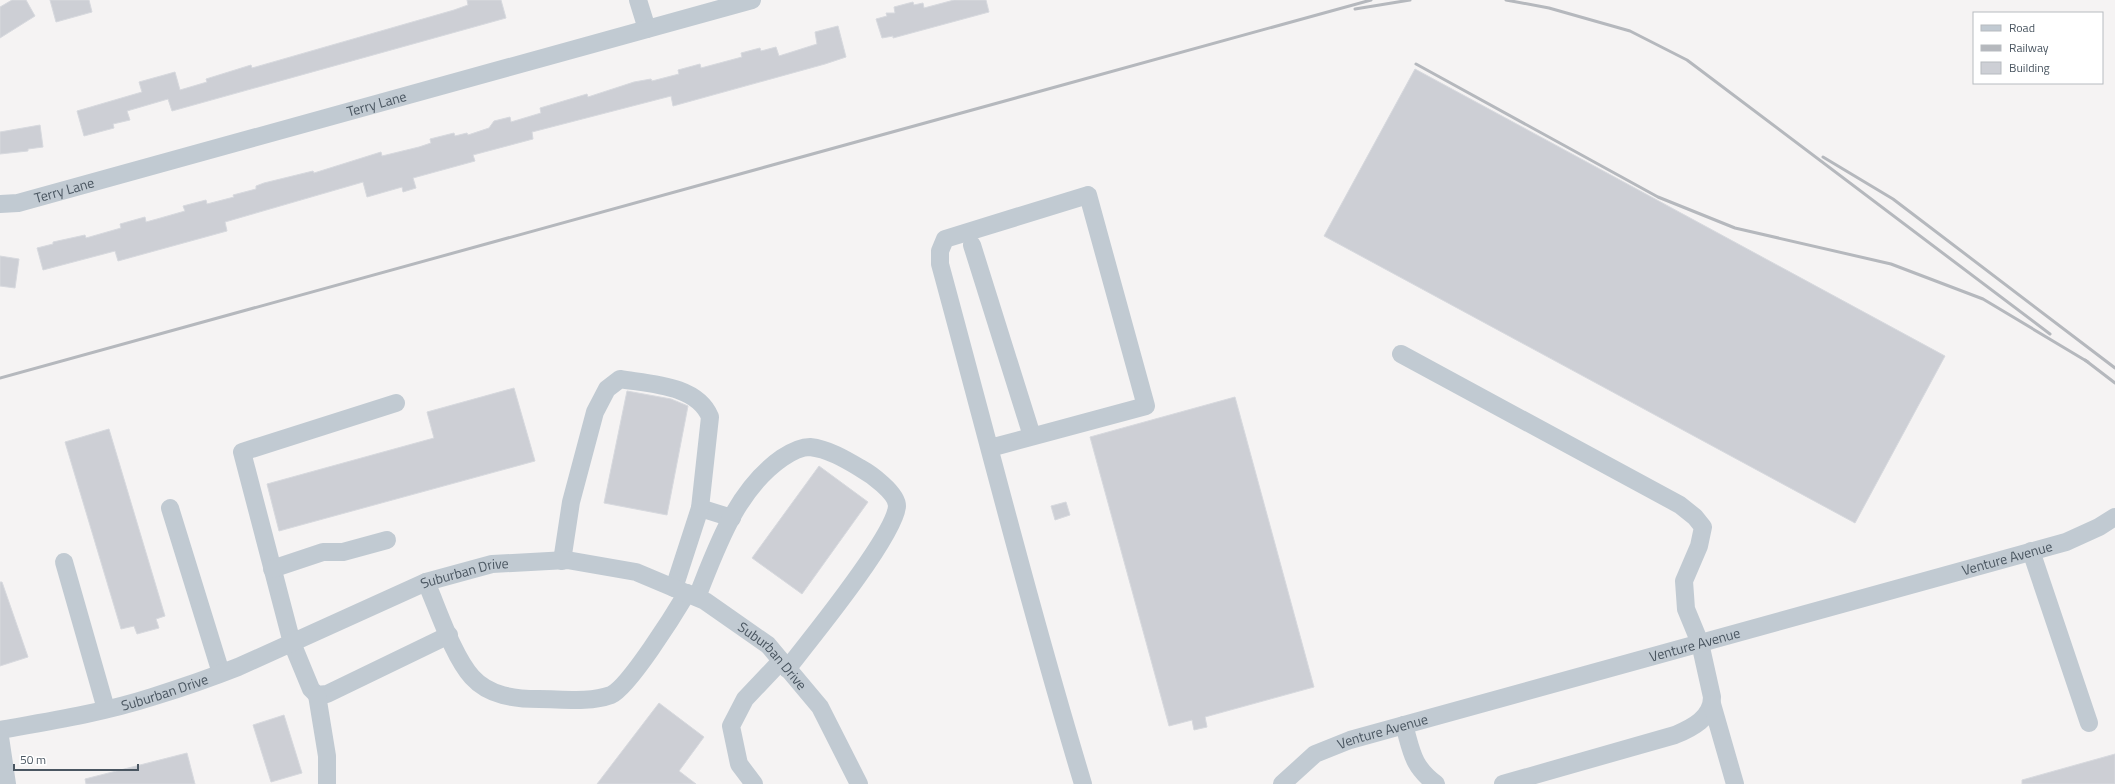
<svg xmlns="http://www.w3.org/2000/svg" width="2115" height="784" viewBox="0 0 2115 784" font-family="'Titillium Web',sans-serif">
  <rect width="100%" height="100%" fill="#f5f3f3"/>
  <!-- building -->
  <g fill="#cdcfd5" stroke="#d7d9de">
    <path d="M 12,0 L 26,0 L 35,16 L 0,38 L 0,7 Z"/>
    <path d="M 50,0 L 89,0 L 92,12 L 56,22 Z"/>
    <path d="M 467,0 L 501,0 L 506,18 L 172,111 L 168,99 L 127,111 L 130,120 L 113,124 L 114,128 L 84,136 L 77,111 L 142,92 L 139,82 L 175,72 L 180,90 L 207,82 L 206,79 L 251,65 L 252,68 L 454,10 L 468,5 Z"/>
    <path d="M 954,0 L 986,0 L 989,12 L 893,38 L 893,36 L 882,38 L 876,19 L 887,16 L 886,13 L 895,13 L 894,7 L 913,2 L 914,5 L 923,3 L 924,8 Z"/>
    <path d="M 838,26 L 846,57 L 825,64 L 673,106 L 671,96 L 532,132 L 533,139 L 473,155 L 475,161 L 413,178 L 416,188 L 403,192 L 402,187 L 367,197 L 363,182 L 225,222 L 227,231 L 118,261 L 115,251 L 43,270 L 37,248 L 53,244 L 53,242 L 85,235 L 86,238 L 121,228 L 120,224 L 145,217 L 146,222 L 157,219 L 185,211 L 183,206 L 206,200 L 207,204 L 234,197 L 233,195 L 256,189 L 256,186 L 264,183 L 313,171 L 314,173 L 381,152 L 382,156 L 419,147 L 431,143 L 430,139 L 454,133 L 455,136 L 467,133 L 468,135 L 489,128 L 494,121 L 510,117 L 511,122 L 541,113 L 540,108 L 587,94 L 588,97 L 634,82 L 651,79 L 652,81 L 679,74 L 678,70 L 700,64 L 701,68 L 742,57 L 741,53 L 760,48 L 761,51 L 776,47 L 779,56 L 817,44 L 815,32 Z"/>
    <path d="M 1415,69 L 1945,356 L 1855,523 L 1324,236 Z"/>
    <path d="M 40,125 L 43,147 L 28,149 L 28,151 L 0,154 L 0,132 Z"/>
    <path d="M 0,256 L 19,259 L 15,288 L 0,286 Z"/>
    <path d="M 514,388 L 535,461 L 279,531 L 267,484 L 434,438 L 427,412 Z"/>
    <path d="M 627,391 L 671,399 L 688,406 L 667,515 L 604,503 Z"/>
    <path d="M 1235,397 L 1314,687 L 1205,717 L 1207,727 L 1194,730 L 1192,720 L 1169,726 L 1090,437 Z"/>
    <path d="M 109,429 L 165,616 L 156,619 L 159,628 L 137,634 L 134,626 L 121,629 L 65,442 Z"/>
    <path d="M 819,466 L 868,502 L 802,594 L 752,558 Z"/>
    <path d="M 1066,502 L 1070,515 L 1055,520 L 1051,506 Z"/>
    <path d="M 0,582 L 2,582 L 28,657 L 0,666 Z"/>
    <path d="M 659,703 L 704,737 L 679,771 L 696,784 L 597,784 Z"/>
    <path d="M 284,715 L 302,773 L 271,782 L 253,725 Z"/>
    <path d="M 187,753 L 195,784 L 86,784 L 85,779 Z"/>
    <path d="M 2115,754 L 2115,784 L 2022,784 L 2022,780 Z"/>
  </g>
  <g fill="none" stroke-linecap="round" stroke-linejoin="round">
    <!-- minor -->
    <g stroke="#c1cad2" stroke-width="18">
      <path d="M 638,0 L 647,29"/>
      <path id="s1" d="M 0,204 L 18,203 L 752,0"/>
      <path d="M 972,245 L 1032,436"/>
      <path d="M 1401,354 L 1680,505 L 1695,517 L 1703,527 L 1699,546 L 1684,581 L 1686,609 L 1700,643 L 1712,697 C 1712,718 1692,728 1675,735 L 1503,784"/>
      <path d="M 396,403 L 242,452 L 292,643 L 311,689 L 317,695 L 327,694 L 449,635"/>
      <path d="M 990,448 L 1146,406 L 1088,195 L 945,239 L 940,251 L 940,264 C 987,437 1031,612 1083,784"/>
      <path d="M 170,508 L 221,673"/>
      <path d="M 700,508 L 732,518"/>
      <path d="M 2031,551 L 2089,723"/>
      <path d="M 562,561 L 571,502 L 595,412 L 607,389 L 620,379 C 650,384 697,385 710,417 L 700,508 L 674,588"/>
      <path d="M 64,562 L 106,709"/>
      <path d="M 272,569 L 323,552 L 343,552 L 387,540"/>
      <path d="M 426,582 C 438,609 453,656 472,677 C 489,696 515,699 539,699 C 562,699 589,703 611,695 C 629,687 675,613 687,593"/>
      <path d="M 697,597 C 717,547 736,490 782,458 C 791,452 800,447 810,447 C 828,449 845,459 860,468 C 871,474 897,493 897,506 C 895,536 809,641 787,669"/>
      <path d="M 317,695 L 327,756 L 327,784"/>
      <path d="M 1712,704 L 1735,784"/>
      <path d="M 1404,725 C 1412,752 1412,766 1436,784"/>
      <path id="s2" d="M 0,730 C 51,721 102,713 152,697 C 181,688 210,678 238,667 L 426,582 L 492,564 L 567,560 L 636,572 L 705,601 L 768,645 L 820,707 L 859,784"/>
      <path d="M 0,737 L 7,784"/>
      <path d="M 754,784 L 739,764 L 731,726 L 745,699 L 781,661"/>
      <path id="s3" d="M 1282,784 L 1315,754 L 1350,740 L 2066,542 L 2099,527 L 2115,517"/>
    </g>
    <!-- rail -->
    <g stroke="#b5b8bd" stroke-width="3">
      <path d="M 1506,0 L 1549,8 L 1630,31 L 1687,60 L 2050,334"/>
      <path d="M 1355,9 L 1410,0"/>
      <path d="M 1416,64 L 1658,197 L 1735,228 L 1891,264 L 1983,299 L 2088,362"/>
      <path d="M 1823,157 L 1893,199 L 2115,368"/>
      <path d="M 2085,360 L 2115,383"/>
      <path d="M 0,378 L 1371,0"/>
    </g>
  </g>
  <g text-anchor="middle" stroke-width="3.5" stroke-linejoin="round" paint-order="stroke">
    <!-- street labels -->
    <g font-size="14" fill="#4a5661" stroke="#fff">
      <text dy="5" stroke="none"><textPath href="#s1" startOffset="390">Terry Lane</textPath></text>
      <text dy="5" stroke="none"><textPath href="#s1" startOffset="66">Terry Lane</textPath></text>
      <text dy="5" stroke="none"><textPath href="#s3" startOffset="764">Venture Avenue</textPath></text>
      <text dy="5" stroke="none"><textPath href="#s2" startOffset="493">Suburban Drive</textPath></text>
      <text dy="5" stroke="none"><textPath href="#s3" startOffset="440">Venture Avenue</textPath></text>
      <text dy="5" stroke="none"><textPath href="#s2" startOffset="829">Suburban Drive</textPath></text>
      <text dy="5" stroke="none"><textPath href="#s2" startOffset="169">Suburban Drive</textPath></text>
      <text dy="5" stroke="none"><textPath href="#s3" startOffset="116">Venture Avenue</textPath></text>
    </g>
  </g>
  <!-- legend -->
  <rect x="1973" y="12" width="130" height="72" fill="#ffffff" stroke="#b7bbc0"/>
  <rect x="1981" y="25" width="20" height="6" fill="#c1cad2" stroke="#b7bbc0"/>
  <text x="2009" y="32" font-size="12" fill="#4a5661">Road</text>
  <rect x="1981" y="45" width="20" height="6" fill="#b5b8bd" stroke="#b7bbc0"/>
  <text x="2009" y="52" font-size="12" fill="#4a5661">Railway</text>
  <rect x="1981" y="62" width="20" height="12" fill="#cdcfd5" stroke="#b7bbc0"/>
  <text x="2009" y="72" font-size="12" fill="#4a5661">Building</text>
  <!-- scale -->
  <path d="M14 764v6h124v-6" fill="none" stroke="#4a5661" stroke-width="2"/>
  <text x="20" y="764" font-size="12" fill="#4a5661" stroke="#ffffff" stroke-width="3" paint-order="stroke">50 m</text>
</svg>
